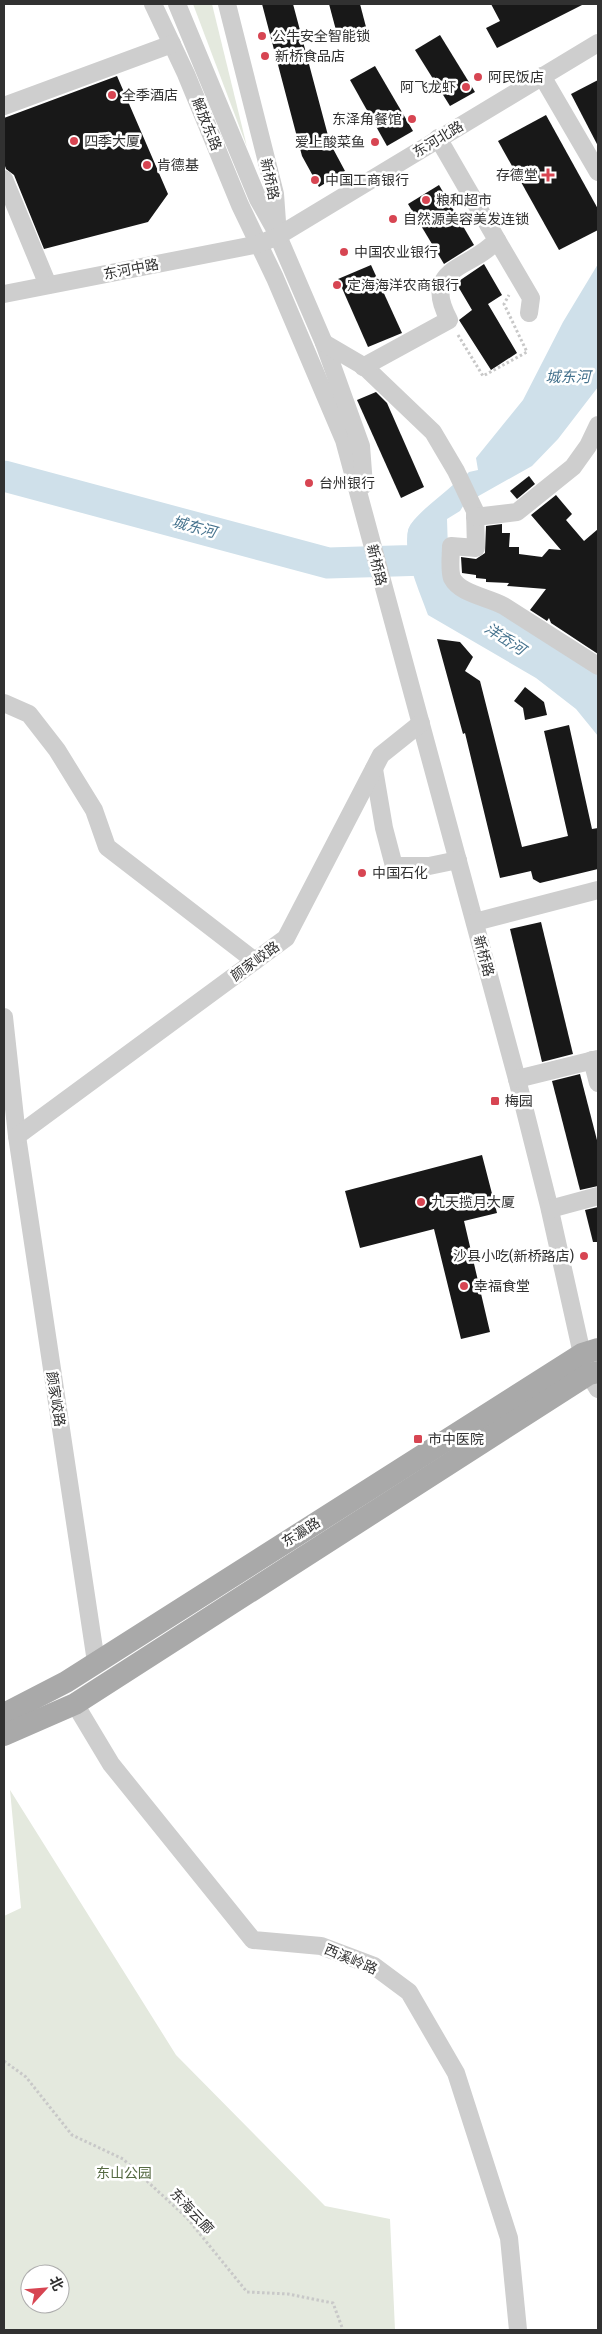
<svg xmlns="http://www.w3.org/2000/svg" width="602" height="2334" viewBox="0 0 602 2334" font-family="'Fira Sans','Noto Sans SC',sans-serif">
  <rect width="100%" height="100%" fill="#fff"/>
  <!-- green -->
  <g fill="#e4e9de" fill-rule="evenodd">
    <path d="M 193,4 L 212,4 L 247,147 Z"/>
    <path d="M 10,1790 L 176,2055 L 325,2206 L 390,2219 L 395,2330 L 4,2330 L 4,1916 L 21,1908 ZM 30,2274 L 60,2274 L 60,2304 L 30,2304 Z"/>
  </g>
  <!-- water -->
  <g fill="#cfe0ea">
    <path d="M 598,264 L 598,387 L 558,439 L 532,466 L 475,498 L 465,476 L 469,472 L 478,470 L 476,458 L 523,400 L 563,322 Z"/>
    <path d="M 454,484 L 465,503 L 460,511 L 447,519 L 449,581 C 500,609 550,640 598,675 L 598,736 L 576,709 L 536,678 L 428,615 C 420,591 395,541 414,520 C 425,507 441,496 454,484 Z"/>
  </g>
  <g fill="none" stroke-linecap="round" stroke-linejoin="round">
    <!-- river -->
    <path stroke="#cfe0ea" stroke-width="31" d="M 4,476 L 328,563 L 427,560 L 423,534"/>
  </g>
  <!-- building -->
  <g fill="#181818">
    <path d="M 262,4 L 293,4 L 330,143 L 345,171 L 319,187 L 302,156 Z"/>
    <path d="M 329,4 L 360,4 L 366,27 L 337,34 Z"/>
    <path d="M 491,4 L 584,4 L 497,48 L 486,28 L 500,21 Z"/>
    <path d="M 440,35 L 475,92 L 450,106 L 415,50 Z"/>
    <path d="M 375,66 L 413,131 L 387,146 L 350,80 Z"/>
    <path d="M 117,76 L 168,194 L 148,222 L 44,249 L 14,175 L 6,169 L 4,163 L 4,118 Z"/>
    <path d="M 598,80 L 598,146 L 571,94 Z"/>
    <path d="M 546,115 L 598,209 L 598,230 L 559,250 L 498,141 Z"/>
    <path d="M 439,185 L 474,245 L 444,264 L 408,204 Z"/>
    <path d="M 484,264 L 502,295 L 488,304 L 517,353 L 491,370 L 459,320 L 472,310 L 456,283 Z"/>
    <path d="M 371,265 L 402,333 L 368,347 L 338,279 Z"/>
    <path d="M 376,392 L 387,403 L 424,487 L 401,498 L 357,400 Z"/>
    <path d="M 529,476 L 535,484 L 517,499 L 510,491 Z"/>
    <path d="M 556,495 L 572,514 L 566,520 L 584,541 L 598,529 L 598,654 L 551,623 L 549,618 L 547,621 L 530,610 L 546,589 L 507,586 L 509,583 L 486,582 L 486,579 L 476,578 L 476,575 L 462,573 L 461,557 L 476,559 L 485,553 L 486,526 L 502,524 L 502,533 L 510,533 L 509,547 L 519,547 L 519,554 L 542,557 L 549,549 L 561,550 L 531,515 Z"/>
    <path d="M 437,639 L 460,642 L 473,657 L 465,671 L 480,681 L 522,847 L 568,836 L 544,731 L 569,725 L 592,829 L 598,828 L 598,869 L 540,883 L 533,879 L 531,871 L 500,878 L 465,733 L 463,734 Z"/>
    <path d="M 525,687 L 544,702 L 547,715 L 525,720 L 523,708 L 514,701 Z"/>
    <path d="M 541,922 L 573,1054 L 542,1062 L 510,929 Z"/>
    <path d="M 580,1074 L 598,1144 L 598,1186 L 580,1190 L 552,1081 Z"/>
    <path d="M 482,1155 L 497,1213 L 464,1221 L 490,1332 L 461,1339 L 434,1229 L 360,1248 L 345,1191 Z"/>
    <path d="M 598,1207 L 598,1242 L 593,1242 L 585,1210 Z"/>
  </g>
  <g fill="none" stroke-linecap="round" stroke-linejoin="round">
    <!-- path -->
    <g stroke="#c8c8c8" stroke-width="3" stroke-dasharray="2.5 2.5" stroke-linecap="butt">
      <path d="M 458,335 L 483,376 L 527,352 L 504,304 L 509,295"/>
      <path d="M 4,2061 L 26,2077 L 72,2135 L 123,2159 L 187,2218 L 247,2292 L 288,2294 L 333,2303 L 343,2330"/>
    </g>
    <!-- minor -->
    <g stroke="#cecece" stroke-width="18">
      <path d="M 153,4 L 186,74 L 240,205 L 275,278 L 344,440 L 517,1079 L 549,1206 L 582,1354 L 589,1374 L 598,1389"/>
      <path d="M 177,4 L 258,199 L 276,231"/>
      <path d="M 227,4 L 275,194 L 278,236 L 324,343 L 361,446 L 364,485"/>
      <path d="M 542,76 L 598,172"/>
      <path d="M 4,106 L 172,44"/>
      <path d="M 4,179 L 48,285"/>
      <path d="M 497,240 L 531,298 L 529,313"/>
      <path d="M 4,294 L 259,244 L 278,236 L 598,43"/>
      <path d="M 324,343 L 365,367 L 433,432 L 456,471 L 475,511 L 476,548 L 451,546 C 451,555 449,570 452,578 C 460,594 488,597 504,606 L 598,666"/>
      <path d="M 363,367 L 449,320 C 420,266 471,270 497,240 L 438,138"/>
      <path d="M 475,517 L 517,512 L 573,467 L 588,446 L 598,425"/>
      <path d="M 4,703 L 29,714 L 57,750 L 94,810 L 107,847 L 255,961"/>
      <path d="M 374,769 L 384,828 L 394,866 L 429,866 L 458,860"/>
      <path d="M 475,922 L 598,890"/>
      <path d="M 4,1017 L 17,1136 L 96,1662"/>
      <path d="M 592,1060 L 598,1083"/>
      <path d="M 517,1079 L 598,1059"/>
      <path d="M 17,1136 L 286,938 L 381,755 L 421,723"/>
      <path d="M 550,1209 L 598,1196"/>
      <path d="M 75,1704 L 111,1764 L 253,1940 L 321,1946 L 374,1966 L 409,1992 L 456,2073 L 509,2238 L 518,2330"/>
    </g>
    <!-- major -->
    <g stroke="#a9a9a9" stroke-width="22">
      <path d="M 4,1714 L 66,1682 L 582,1354 L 598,1349"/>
      <path d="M 4,1735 L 75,1704 L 589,1374 L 598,1372"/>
    </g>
  </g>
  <!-- markers -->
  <g fill="#d74552" stroke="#fff" stroke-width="2">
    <circle cx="262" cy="36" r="5"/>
    <circle cx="265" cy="56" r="5"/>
    <circle cx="478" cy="77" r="5"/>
    <circle cx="466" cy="87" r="5"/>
    <circle cx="112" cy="95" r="5"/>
    <circle cx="412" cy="119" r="5"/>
    <circle cx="74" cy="141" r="5"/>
    <circle cx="375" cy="142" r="5"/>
    <circle cx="147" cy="165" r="5"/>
    <path d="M545.5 167.5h5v5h5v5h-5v5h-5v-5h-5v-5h5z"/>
    <circle cx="315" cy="180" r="5"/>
    <circle cx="426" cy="200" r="5"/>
    <circle cx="393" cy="219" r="5"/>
    <circle cx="344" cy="252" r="5"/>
    <circle cx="337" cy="285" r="5"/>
    <circle cx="309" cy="483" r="5"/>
    <circle cx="362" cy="873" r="5"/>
    <rect x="490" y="1096" width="10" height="10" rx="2.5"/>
    <circle cx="421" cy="1202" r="5"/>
    <circle cx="584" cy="1256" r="5"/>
    <circle cx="464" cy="1286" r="5"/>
    <rect x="413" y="1434" width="10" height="10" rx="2.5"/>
  </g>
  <g text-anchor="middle" stroke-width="5" stroke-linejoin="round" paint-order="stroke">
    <!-- poi labels -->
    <g font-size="14" fill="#313131" stroke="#fff" text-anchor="start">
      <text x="272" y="41">公牛安全智能锁</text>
      <text x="275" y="61">新桥食品店</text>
      <text x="488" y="82">阿民饭店</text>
      <text x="456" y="92" text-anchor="end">阿飞龙虾</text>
      <text x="122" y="100">全季酒店</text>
      <text x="402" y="124" text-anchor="end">东泽角餐馆</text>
      <text x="84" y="146">四季大厦</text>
      <text x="365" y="147" text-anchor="end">爱上酸菜鱼</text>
      <text x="157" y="170">肯德基</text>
      <text x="538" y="180" text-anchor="end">存德堂</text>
      <text x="325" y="185">中国工商银行</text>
      <text x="436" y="205">粮和超市</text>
      <text x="403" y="224">自然源美容美发连锁</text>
      <text x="354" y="257">中国农业银行</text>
      <text x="347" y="290">定海海洋农商银行</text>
      <text x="319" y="488">台州银行</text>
      <text x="372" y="878">中国石化</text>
      <text x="505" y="1106">梅园</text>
      <text x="431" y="1207">九天揽月大厦</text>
      <text x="574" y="1261" text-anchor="end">沙县小吃(新桥路店)</text>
      <text x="474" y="1291">幸福食堂</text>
      <text x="428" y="1444">市中医院</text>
    </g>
    <!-- street labels -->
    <g font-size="14" fill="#313131" stroke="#fff">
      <text transform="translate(207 124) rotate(68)" y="5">解放东路</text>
      <text transform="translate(438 139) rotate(-31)" y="5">东河北路</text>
      <text transform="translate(270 179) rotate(78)" y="5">新桥路</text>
      <text transform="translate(131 269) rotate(-11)" y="5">东河中路</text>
      <text transform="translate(377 565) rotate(76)" y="5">新桥路</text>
      <text transform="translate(484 956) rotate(75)" y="5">新桥路</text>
      <text transform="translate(255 961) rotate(-36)" y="5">颜家峧路</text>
      <text transform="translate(56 1399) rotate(81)" y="5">颜家峧路</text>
      <text transform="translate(301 1532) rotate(-32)" y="5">东瀛路</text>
      <text transform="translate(351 1959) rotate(23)" y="5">西溪岭路</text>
      <text transform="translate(192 2211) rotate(47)" y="5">东海云廊</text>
    </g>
    <!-- park labels -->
    <g font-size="14" fill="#556a42" stroke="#fff">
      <text x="124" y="2178">东山公园</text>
    </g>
    <!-- water labels -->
    <g font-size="15" font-style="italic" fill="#45728d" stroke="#fff">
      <text x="568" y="382">城东河</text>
      <text transform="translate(194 527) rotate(15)" y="5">城东河</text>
      <text transform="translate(505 639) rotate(33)" y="5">洋岙河</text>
    </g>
  </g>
  <!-- border -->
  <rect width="602" height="2334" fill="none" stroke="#313131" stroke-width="10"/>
  <!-- north arrow -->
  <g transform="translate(45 2289) rotate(64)"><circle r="24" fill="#ffffff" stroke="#adadad"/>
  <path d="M0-4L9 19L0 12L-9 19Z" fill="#d74552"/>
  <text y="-8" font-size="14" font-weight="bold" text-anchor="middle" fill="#313131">北</text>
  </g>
</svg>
